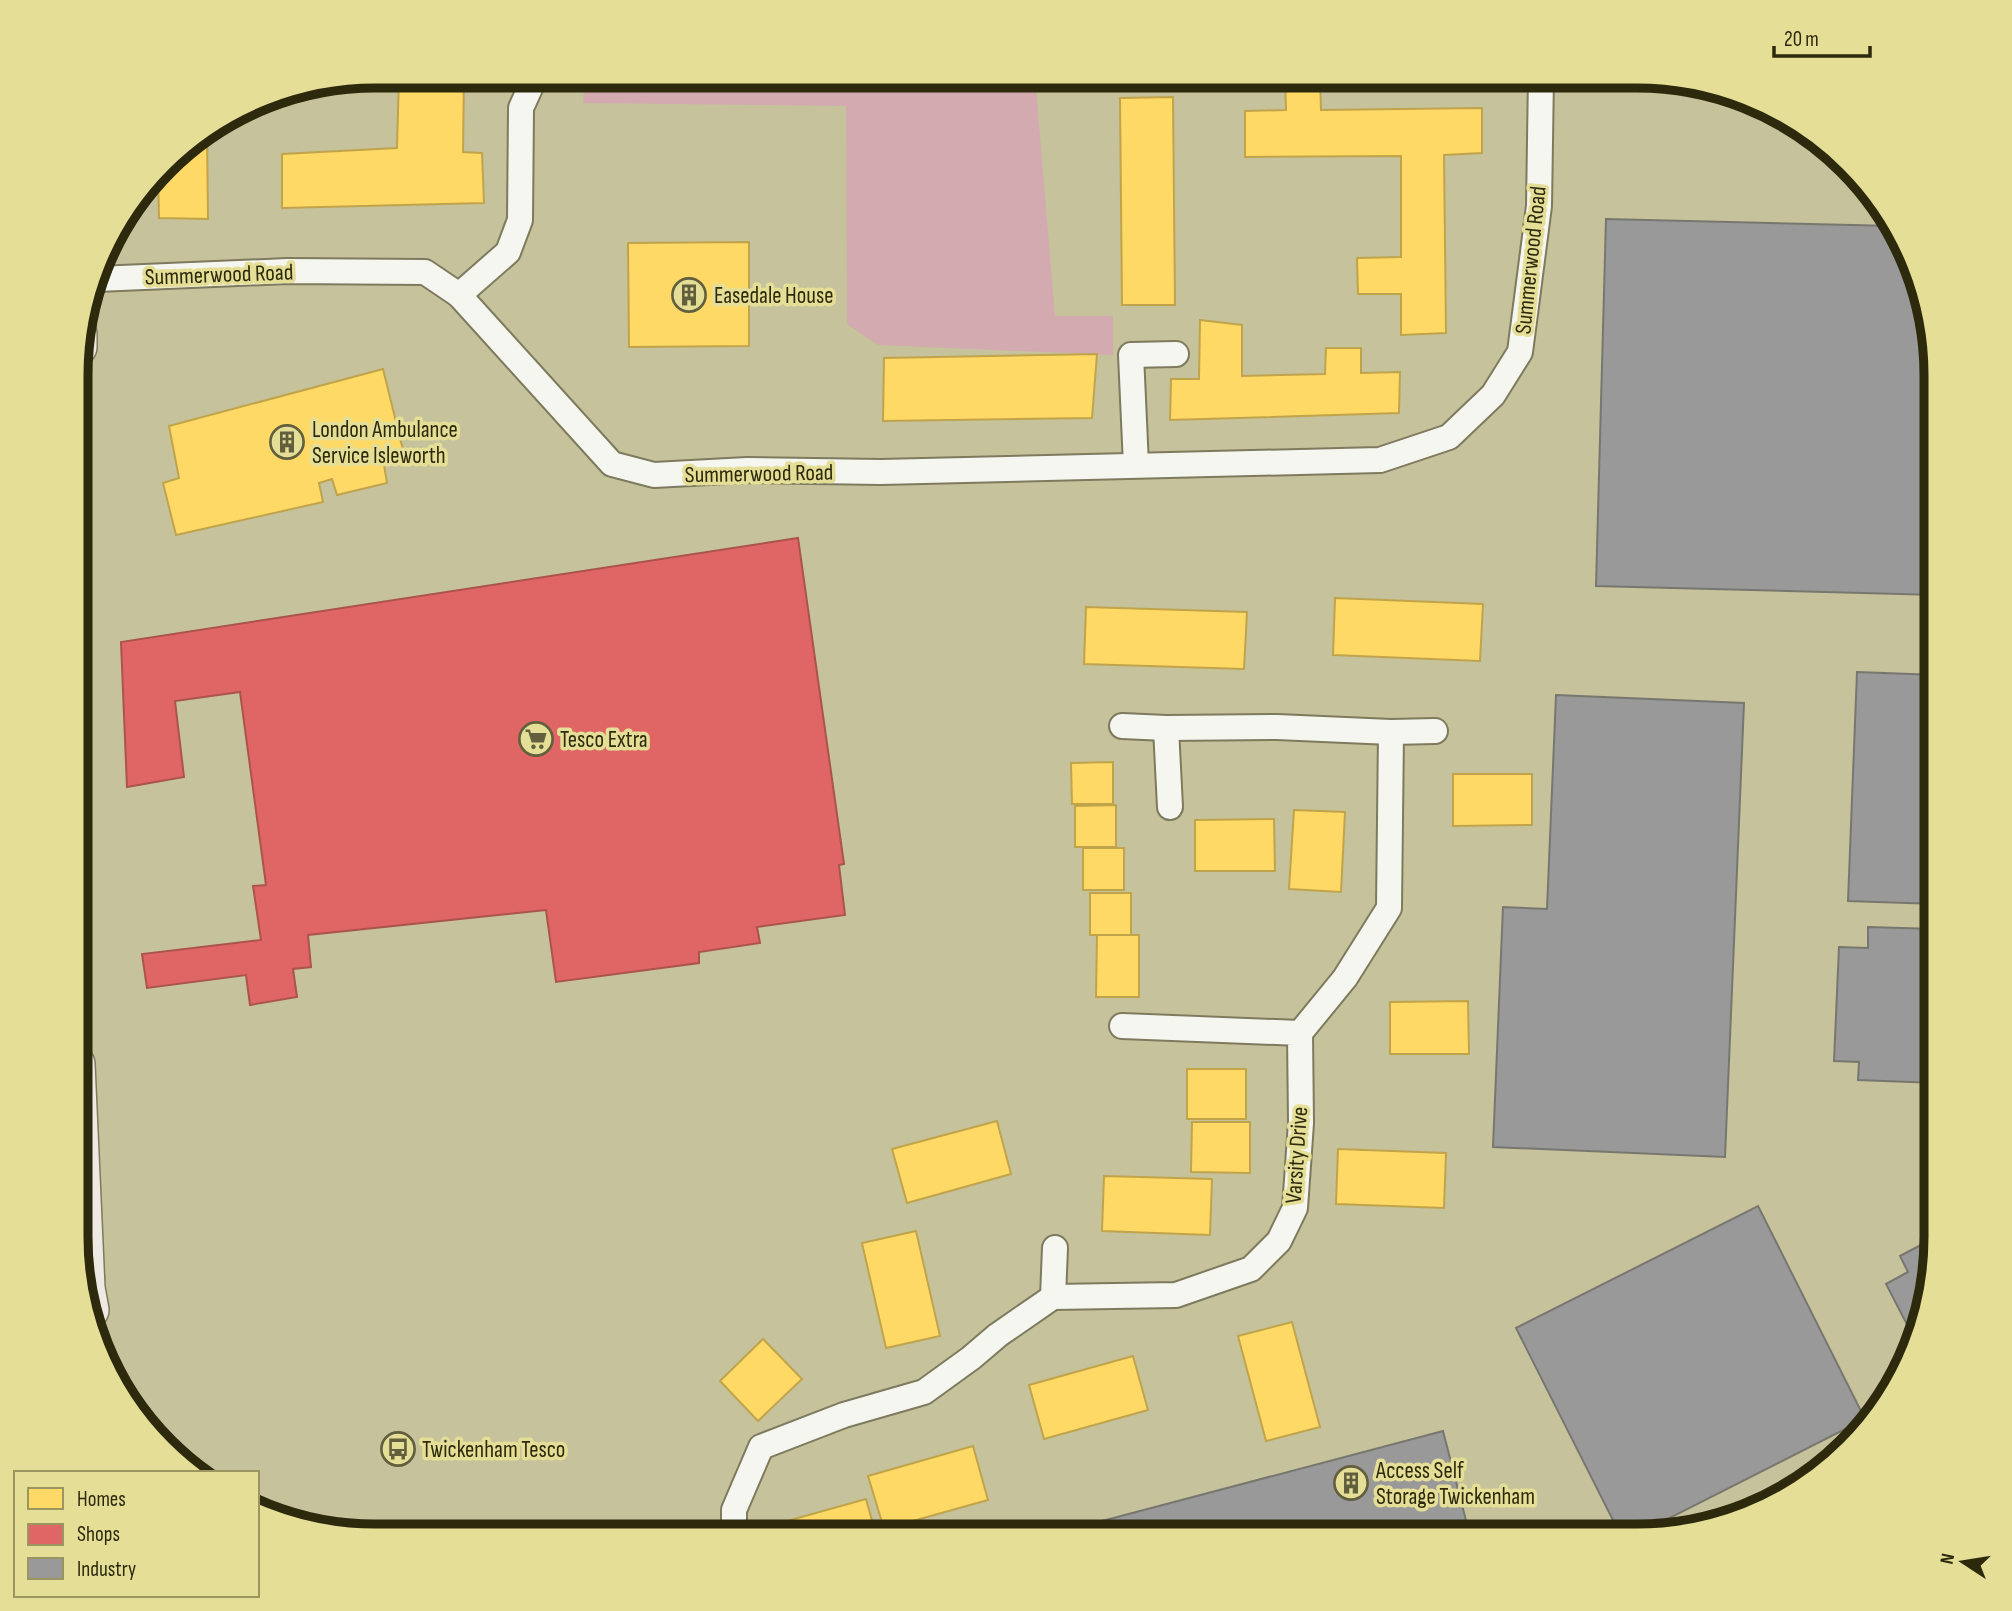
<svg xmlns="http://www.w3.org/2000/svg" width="2012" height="1611" viewBox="0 0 2012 1611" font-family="'Sofia Sans Condensed',sans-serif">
  <rect width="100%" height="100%" fill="#c6c29c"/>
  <!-- green -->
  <path fill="#d2aab0" d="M 585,75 L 1035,76 L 1055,316 L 1113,316 L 1113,355 L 878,345 L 847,324 L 846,106 L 583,103 Z"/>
  <!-- homes -->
  <g fill="#ffd966" stroke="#c0a44b" stroke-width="2">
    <path d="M 399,75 L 464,75 L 463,152 L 482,153 L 484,203 L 282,208 L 282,154 L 397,148 Z"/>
    <path d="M 1285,76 L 1320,76 L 1321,110 L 1482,108 L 1482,153 L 1444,155 L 1446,333 L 1401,335 L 1401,294 L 1358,294 L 1357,258 L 1401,257 L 1401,156 L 1245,157 L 1245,111 L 1286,110 Z"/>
    <path d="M 1173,97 L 1175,305 L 1122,305 L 1120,98 Z"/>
    <path d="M 207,132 L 208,219 L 159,218 L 158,173 L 178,149 Z"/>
    <path d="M 749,242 L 749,346 L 629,347 L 628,243 Z"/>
    <path d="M 1200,320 L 1242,325 L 1242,376 L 1325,374 L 1326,348 L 1361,348 L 1361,373 L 1400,372 L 1399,413 L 1170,420 L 1171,379 L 1199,379 Z"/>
    <path d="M 1097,354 L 1092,418 L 883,421 L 884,358 Z"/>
    <path d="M 383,369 L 405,458 L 384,465 L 387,483 L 337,495 L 332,479 L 319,483 L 323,502 L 176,535 L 163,483 L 179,478 L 169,426 Z"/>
    <path d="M 1335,598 L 1483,604 L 1480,661 L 1333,655 Z"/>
    <path d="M 1086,607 L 1247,612 L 1244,669 L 1084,664 Z"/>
    <path d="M 1113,762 L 1113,804 L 1072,804 L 1071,763 Z"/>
    <path d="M 1453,774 L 1532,774 L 1532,825 L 1453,826 Z"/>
    <path d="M 1116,805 L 1116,847 L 1075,847 L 1075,806 Z"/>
    <path d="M 1294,810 L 1345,812 L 1341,892 L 1289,889 Z"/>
    <path d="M 1274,819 L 1275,871 L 1195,871 L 1195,820 Z"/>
    <rect x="1083" y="848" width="41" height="42"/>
    <rect x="1090" y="893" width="41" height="42"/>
    <path d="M 1097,935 L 1139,935 L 1139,997 L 1096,997 Z"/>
    <path d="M 1468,1001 L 1469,1054 L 1390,1054 L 1390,1002 Z"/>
    <rect x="1187" y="1069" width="59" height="50"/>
    <path d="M 997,1121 L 1011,1174 L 907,1203 L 892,1149 Z"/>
    <path d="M 1192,1122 L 1250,1122 L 1250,1173 L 1191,1172 Z"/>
    <path d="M 1338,1149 L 1446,1153 L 1444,1208 L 1336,1204 Z"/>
    <path d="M 1104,1176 L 1212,1179 L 1210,1235 L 1102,1231 Z"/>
    <path d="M 916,1231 L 940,1336 L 886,1348 L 862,1243 Z"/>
    <path d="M 1292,1322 L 1320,1427 L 1266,1441 L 1238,1336 Z"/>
    <path d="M 763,1339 L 802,1379 L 758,1421 L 720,1381 Z"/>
    <path d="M 1133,1356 L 1148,1410 L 1044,1439 L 1029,1385 Z"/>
    <path d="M 973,1446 L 988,1500 L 884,1529 L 868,1476 Z"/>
    <path d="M 866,1499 L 876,1535 L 764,1535 L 762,1528 Z"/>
    <path d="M 667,1522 L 668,1535 L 613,1535 L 613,1525 Z"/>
  </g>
  <!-- shops -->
  <path fill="#e06666" stroke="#aa544b" stroke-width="2" d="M 798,538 L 844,864 L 839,865 L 845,915 L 757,927 L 760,943 L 699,952 L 699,963 L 556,982 L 546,910 L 308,935 L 311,967 L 293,969 L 297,997 L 250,1005 L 246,975 L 147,988 L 142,954 L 261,940 L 253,886 L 266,885 L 240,692 L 175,701 L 184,777 L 127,787 L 121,642 Z"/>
  <!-- industry -->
  <g fill="#999" stroke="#78776f" stroke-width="2">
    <path d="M 1606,219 L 1894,226 L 1906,243 L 1937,374 L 1937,595 L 1596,586 Z"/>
    <path d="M 1857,672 L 1937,675 L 1936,904 L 1848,901 Z"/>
    <path d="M 1556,695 L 1744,703 L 1725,1157 L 1493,1147 L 1503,907 L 1547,909 Z"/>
    <path d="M 1868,927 L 1936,929 L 1936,1083 L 1858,1080 L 1859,1062 L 1834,1061 L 1839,947 L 1868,948 Z"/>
    <path d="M 1758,1206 L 1865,1419 L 1634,1536 L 1621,1536 L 1516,1328 Z"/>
    <path d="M 1936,1237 L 1936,1256 L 1916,1342 L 1886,1284 L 1908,1272 L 1900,1256 Z"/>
    <path d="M 1443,1431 L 1470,1536 L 1049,1535 Z"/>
  </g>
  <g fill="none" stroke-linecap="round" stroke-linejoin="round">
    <!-- street casing -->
    <g stroke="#7d7a5e" stroke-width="28">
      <g id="street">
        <path d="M 97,279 L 287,271 L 425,272 L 459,295 L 612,464 L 654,475 L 747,470 L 881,472 L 1380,460 L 1449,437 L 1493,395 L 1520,352 L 1539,206 L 1541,76"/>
        <path d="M 459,295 L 508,252 L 520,220 L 521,108 L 536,75"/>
        <path d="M 1136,465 L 1131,355 L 1176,354"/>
        <path d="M 1122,726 L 1166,728 L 1277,727 L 1391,732"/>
        <path d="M 1166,728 L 1170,807"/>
        <path d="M 1300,1033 L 1345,978 L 1389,908 L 1391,732 L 1435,731"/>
        <path d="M 1053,1297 L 1176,1295 L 1251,1269 L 1279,1241 L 1295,1208 L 1301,1123 L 1300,1033 L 1122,1026"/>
        <path d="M 734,1535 L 734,1510 L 761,1447 L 844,1415 L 924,1392 L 971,1358 L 998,1335 L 1053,1297 L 1055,1248"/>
      </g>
    </g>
    <!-- secondary casing -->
    <g stroke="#7d7a5e" stroke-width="40">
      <g id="secondary">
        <path d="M 78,347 L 78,334"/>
        <path d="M 76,1064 L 86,1288 L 90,1310"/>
      </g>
    </g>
    <!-- street -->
    <use href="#street" stroke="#f6f6f0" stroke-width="24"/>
    <!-- secondary -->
    <use href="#secondary" stroke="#eeeae3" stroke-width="37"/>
  </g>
  <!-- icons -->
  <defs>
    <g id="building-ring" transform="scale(1.75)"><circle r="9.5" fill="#e5de96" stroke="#625f3e" stroke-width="1.5"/><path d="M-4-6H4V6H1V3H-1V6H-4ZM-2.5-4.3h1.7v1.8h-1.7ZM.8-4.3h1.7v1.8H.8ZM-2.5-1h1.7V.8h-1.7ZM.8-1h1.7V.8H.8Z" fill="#625f3e"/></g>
    <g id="supermarket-ring" transform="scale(1.75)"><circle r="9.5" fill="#e5de96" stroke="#625f3e" stroke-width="1.5"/><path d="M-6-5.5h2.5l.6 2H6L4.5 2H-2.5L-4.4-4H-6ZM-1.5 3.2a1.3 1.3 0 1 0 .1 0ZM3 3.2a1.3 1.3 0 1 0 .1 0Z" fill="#625f3e"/></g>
    <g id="bus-ring" transform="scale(1.75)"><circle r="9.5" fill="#e5de96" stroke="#625f3e" stroke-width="1.5"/><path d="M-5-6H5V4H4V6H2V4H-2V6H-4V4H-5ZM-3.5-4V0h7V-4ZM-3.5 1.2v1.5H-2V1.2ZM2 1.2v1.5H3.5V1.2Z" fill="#625f3e"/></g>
  </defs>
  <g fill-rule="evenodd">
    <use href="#building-ring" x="689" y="295"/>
    <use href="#building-ring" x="287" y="442"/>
    <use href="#supermarket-ring" x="536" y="739"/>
    <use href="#bus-ring" x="398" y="1449"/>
    <use href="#building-ring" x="1351" y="1483"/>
  </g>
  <g text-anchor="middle" stroke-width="7" stroke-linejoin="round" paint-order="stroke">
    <!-- street labels -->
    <g font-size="23" fill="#2c290c" stroke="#e5de96">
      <text transform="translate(1530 260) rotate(-84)" y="8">Summerwood Road</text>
      <text transform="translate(219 274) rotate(-2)" y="8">Summerwood Road</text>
      <text transform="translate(759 473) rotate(-1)" y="8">Summerwood Road</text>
      <text transform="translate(1296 1155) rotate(-86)" y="8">Varsity Drive</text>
    </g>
    <!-- poi labels -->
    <g font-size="23" fill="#2c290c" stroke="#e5de96" text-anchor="start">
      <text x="714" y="303">Easedale House</text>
      <text x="312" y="437">London Ambulance<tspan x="312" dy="26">Service Isleworth</tspan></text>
      <text x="560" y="747">Tesco Extra</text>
      <text x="422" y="1457">Twickenham Tesco</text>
      <text x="1376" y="1478">Access Self<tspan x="1376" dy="26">Storage Twickenham</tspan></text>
    </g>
  </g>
  <!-- crop -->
  <path d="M0 0H2012V1611H0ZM375 88H1637A287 287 0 0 1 1924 375V1237A287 287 0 0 1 1637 1524H375A287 287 0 0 1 88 1237V375A287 287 0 0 1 375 88Z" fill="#e5de96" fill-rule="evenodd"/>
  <path fill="none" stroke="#2c290c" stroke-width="9" d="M375 88H1637A287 287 0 0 1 1924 375V1237A287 287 0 0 1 1637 1524H375A287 287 0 0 1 88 1237V375A287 287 0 0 1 375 88Z"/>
  <!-- legend -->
  <rect x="14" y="1471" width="245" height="126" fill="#e5de96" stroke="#9b965f" stroke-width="2"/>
  <rect x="28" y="1488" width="35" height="21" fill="#ffd966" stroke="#9b965f" stroke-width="2"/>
  <text x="77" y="1506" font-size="21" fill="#2c290c">Homes</text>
  <rect x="28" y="1524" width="35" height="21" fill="#e06666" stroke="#9b965f" stroke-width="2"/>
  <text x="77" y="1541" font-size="21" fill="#2c290c">Shops</text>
  <rect x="28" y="1558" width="35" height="21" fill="#999999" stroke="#9b965f" stroke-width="2"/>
  <text x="77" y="1576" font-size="21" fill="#2c290c">Industry</text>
  <!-- north arrow -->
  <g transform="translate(1963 1562) rotate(282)" stroke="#e5de96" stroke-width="5" paint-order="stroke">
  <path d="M0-5L12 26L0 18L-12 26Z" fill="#2c290c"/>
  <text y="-10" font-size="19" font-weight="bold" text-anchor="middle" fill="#2c290c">N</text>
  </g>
  <!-- scale -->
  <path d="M1774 46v10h96v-10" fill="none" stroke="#2c290c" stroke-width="3.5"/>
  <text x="1784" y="46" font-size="21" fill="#2c290c" stroke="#e5de96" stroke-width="5" paint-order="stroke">20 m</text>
</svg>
